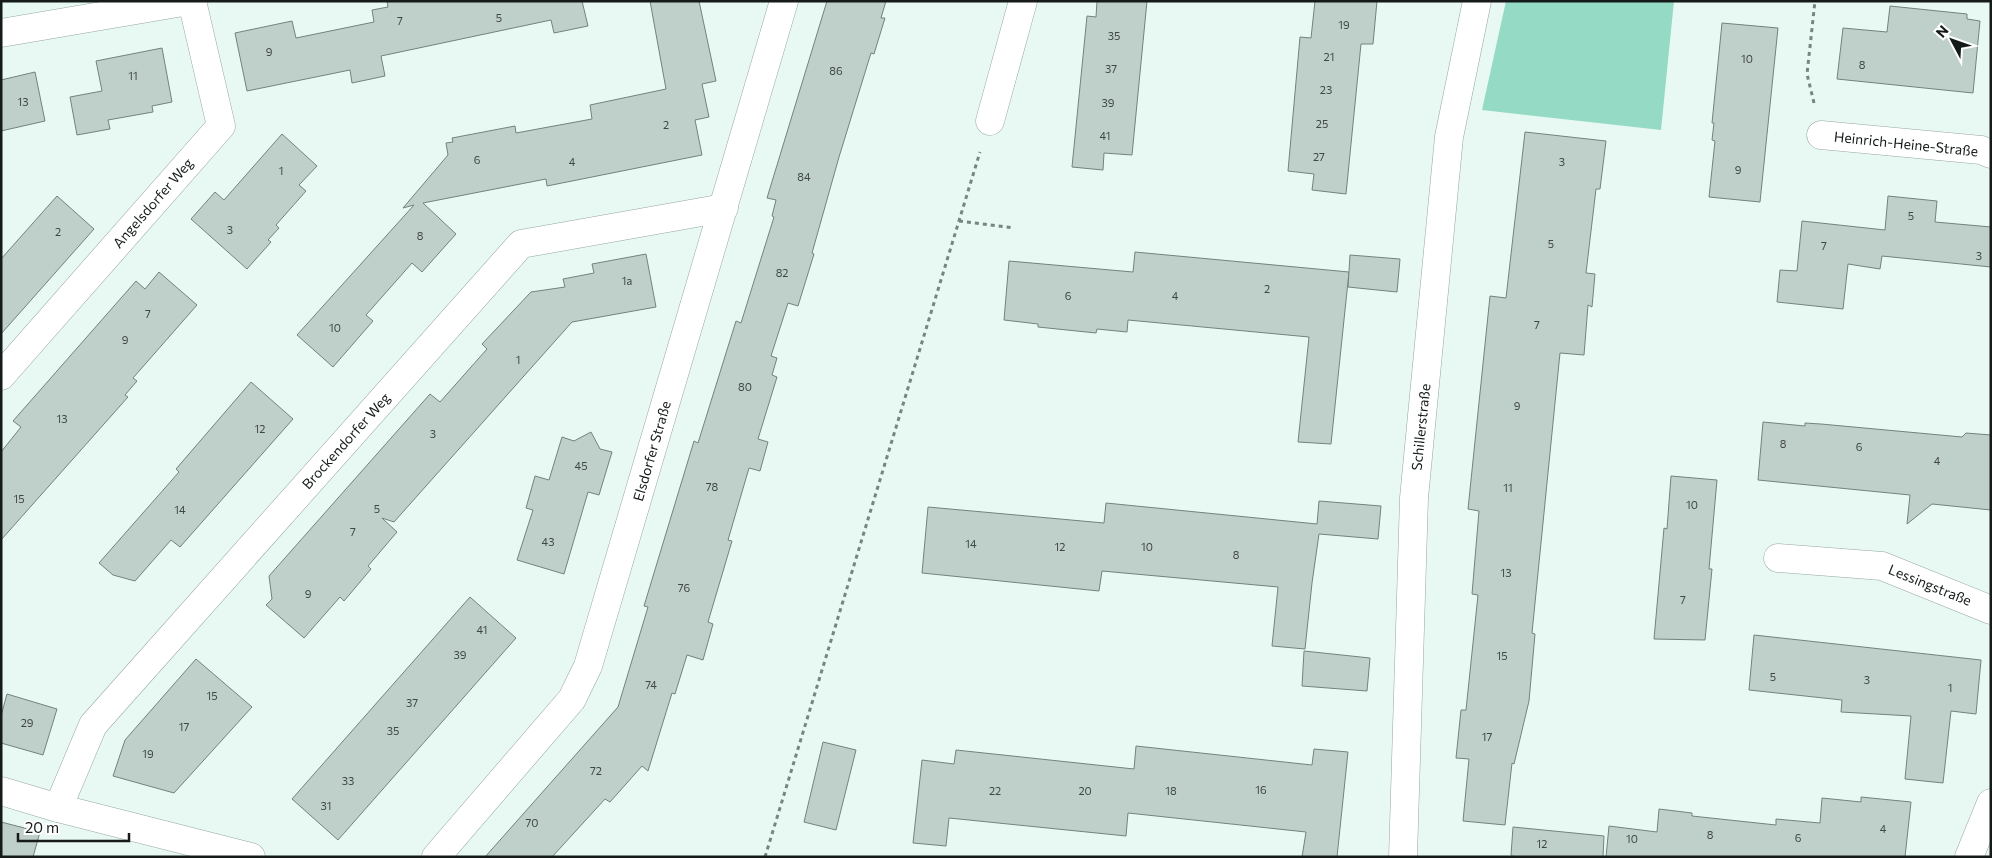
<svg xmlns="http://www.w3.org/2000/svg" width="1992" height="858" viewBox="0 0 1992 858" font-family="Commissioner,sans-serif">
  <rect width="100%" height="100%" fill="#e8f9f3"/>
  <!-- green -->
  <path fill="#95dac4" d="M 1506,1 L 1674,1 L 1661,130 L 1482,110 Z"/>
  <!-- building -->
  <g fill="#bfcfca" stroke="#73827d">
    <path d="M 387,1 L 582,1 L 588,26 L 554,33 L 551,20 L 381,56 L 385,76 L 352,83 L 350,70 L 247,91 L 235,33 L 292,21 L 296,38 L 374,22 L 372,10 L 388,7 Z"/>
    <path d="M 650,1 L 699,1 L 716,81 L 702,84 L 709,117 L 695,120 L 702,155 L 547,186 L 546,179 L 423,203 L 456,234 L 422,272 L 412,263 L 366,315 L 373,321 L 333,367 L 297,335 L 414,205 L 403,208 L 448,155 L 446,143 L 453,142 L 452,138 L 515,126 L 516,133 L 592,119 L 590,105 L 666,89 Z"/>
    <path d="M 827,1 L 886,1 L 881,18 L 885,18 L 874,54 L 871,53 L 839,157 L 812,253 L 814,254 L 798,306 L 788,303 L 771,356 L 777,358 L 772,375 L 777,377 L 758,439 L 768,442 L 760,471 L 749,468 L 728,540 L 732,541 L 708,622 L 713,624 L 703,660 L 687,655 L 675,694 L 672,693 L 648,771 L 642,766 L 610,802 L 605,799 L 552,857 L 485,857 L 618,707 L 648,607 L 644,606 L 694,441 L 698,443 L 736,321 L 741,323 L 774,217 L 772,216 L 776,200 L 767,198 Z"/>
    <path d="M 1097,1 L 1147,1 L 1132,155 L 1104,153 L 1103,170 L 1072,167 L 1087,16 L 1096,17 Z"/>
    <path d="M 1315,1 L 1377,1 L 1373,44 L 1361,44 L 1346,194 L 1312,190 L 1314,174 L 1288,171 L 1300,37 L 1311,38 Z"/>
    <path d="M 1890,6 L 1967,14 L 1967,19 L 1980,21 L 1973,93 L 1837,79 L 1843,28 L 1887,32 Z"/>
    <path d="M 1722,23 L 1778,28 L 1760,202 L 1709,197 L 1715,141 L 1712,140 L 1714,123 L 1712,123 Z"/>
    <path d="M 162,48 L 172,102 L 152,106 L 153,112 L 108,120 L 110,129 L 77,135 L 70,97 L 102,91 L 96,61 Z"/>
    <path d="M 35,72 L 45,121 L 1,131 L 1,80 Z"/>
    <path d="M 1525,132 L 1606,141 L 1600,189 L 1596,189 L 1586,273 L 1595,274 L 1592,307 L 1588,305 L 1584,355 L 1560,353 L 1532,633 L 1535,634 L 1529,701 L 1514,764 L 1512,763 L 1505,825 L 1463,821 L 1469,759 L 1456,758 L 1461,710 L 1466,710 L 1478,595 L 1472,594 L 1479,511 L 1468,509 L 1490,296 L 1506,298 Z"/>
    <path d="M 282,134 L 317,166 L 299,185 L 306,191 L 276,225 L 279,228 L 268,240 L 271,242 L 247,269 L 191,219 L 215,192 L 224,200 Z"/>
    <path d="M 57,196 L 94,229 L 1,334 L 1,259 Z"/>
    <path d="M 1888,196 L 1937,201 L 1935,222 L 1991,227 L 1991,267 L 1882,256 L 1880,269 L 1848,264 L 1843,309 L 1777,302 L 1780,270 L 1797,271 L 1802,221 L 1885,230 Z"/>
    <path d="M 1135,252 L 1349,272 L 1331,444 L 1298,442 L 1309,337 L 1128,320 L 1127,332 L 1097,329 L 1096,333 L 1038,327 L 1038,324 L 1004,320 L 1009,261 L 1133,272 Z"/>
    <path d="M 646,254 L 656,307 L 572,322 L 394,522 L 382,518 L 397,532 L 368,566 L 371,569 L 344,601 L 340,597 L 304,638 L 266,605 L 272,599 L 269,576 L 430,394 L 440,402 L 487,349 L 482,344 L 531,292 L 565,287 L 563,279 L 594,273 L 592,264 Z"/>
    <path d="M 1350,255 L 1400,259 L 1397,292 L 1348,287 Z"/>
    <path d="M 159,272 L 197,305 L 133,378 L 137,381 L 125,395 L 128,397 L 1,540 L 1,452 L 21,427 L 13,421 L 136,281 L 145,289 Z"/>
    <path d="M 251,382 L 293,419 L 180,547 L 171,540 L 135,581 L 113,575 L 99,563 L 179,472 L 176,469 Z"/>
    <path d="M 1763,422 L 1805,426 L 1805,423 L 1821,424 L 1962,437 L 1966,433 L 1991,435 L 1991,510 L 1932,504 L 1907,524 L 1910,495 L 1758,480 Z"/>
    <path d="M 591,432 L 600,449 L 612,452 L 599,495 L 588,492 L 564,574 L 517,560 L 533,510 L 526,508 L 535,476 L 549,480 L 562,437 L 574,441 Z"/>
    <path d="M 1671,476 L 1717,480 L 1709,569 L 1712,569 L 1705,640 L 1654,639 L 1664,528 L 1667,529 Z"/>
    <path d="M 1319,501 L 1381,506 L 1378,539 L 1319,534 L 1312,583 L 1305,649 L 1272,646 L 1278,587 L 1102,571 L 1099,591 L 922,573 L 928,507 L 1104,523 L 1106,503 L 1317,524 Z"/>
    <path d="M 470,597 L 516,638 L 338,840 L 292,799 Z"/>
    <path d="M 1754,635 L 1981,660 L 1976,714 L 1951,711 L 1943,783 L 1905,779 L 1911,716 L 1841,712 L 1842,700 L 1749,690 Z"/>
    <path d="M 1304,651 L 1370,658 L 1367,691 L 1302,686 Z"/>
    <path d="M 196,659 L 252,707 L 174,793 L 113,776 L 125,740 Z"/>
    <path d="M 7,694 L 57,709 L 43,755 L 1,743 L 1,716 Z"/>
    <path d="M 823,742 L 856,750 L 836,830 L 804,822 Z"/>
    <path d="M 1136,746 L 1312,765 L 1314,749 L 1348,752 L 1337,857 L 1302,857 L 1306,832 L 1128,813 L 1126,836 L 949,818 L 946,846 L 913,843 L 922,760 L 954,764 L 956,750 L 1134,769 Z"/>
    <path d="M 1861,797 L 1911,802 L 1905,857 L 1606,857 L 1609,826 L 1657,832 L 1659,809 L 1692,813 L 1692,816 L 1776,825 L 1776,819 L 1820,823 L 1822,798 L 1861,802 Z"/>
    <path d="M 1,822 L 40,832 L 33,857 L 1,857 Z"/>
    <path d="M 1513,827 L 1604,836 L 1603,857 L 1514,857 L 1511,855 Z"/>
  </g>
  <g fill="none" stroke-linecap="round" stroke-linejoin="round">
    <!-- street casing -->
    <g stroke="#96a6a1" stroke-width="29">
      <g id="street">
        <path d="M 1,33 L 189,1"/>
        <path d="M 990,121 L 1023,1"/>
        <path d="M 1821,135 L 1981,150 L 1991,154"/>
        <path d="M 1,376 L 221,126 L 192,1"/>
        <path d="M 1778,558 L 1882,566 L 1991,610"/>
        <path d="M 1,791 L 58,808 L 251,857"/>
        <path d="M 58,808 L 93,725 L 521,244 L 724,208"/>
        <path d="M 436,857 L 572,699 L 588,666 L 784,1"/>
        <path d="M 1403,857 L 1414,498 L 1449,137 L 1477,1"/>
        <path d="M 1969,857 L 1991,803"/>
      </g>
    </g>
    <!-- path -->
    <g stroke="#788480" stroke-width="3" stroke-dasharray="4 4" stroke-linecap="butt">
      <path d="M 1814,103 L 1807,74 L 1815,1"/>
      <path d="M 959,221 L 1014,228"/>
      <path d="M 765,857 L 980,152"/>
    </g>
    <!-- street -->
    <use href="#street" stroke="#fff" stroke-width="28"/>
  </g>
  <g text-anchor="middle" stroke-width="5" stroke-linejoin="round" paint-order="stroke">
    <!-- number labels -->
    <g font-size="11" fill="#404845">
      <text x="499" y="22">5</text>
      <text x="400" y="25">7</text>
      <text x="1344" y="29">19</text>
      <text x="1114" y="40">35</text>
      <text x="269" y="56">9</text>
      <text x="1329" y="61">21</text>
      <text x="1747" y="63">10</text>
      <text x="1862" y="69">8</text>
      <text x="1111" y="73">37</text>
      <text x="836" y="75">86</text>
      <text x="133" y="80">11</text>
      <text x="1326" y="94">23</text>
      <text x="23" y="106">13</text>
      <text x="1108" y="107">39</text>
      <text x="1322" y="128">25</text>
      <text x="666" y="129">2</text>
      <text x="1105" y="140">41</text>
      <text x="1319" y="161">27</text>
      <text x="477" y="164">6</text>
      <text x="572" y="166">4</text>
      <text x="1562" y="166">3</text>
      <text x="1738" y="174">9</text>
      <text x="281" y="175">1</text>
      <text x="804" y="181">84</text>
      <text x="1911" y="220">5</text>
      <text x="230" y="234">3</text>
      <text x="58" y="236">2</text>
      <text x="420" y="240">8</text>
      <text x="1551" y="248">5</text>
      <text x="1824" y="250">7</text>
      <text x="1979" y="260">3</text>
      <text x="782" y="277">82</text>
      <text x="627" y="285">1a</text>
      <text x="1267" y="293">2</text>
      <text x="1068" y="300">6</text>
      <text x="1175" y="300">4</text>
      <text x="148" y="318">7</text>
      <text x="1537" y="329">7</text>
      <text x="335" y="332">10</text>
      <text x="125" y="344">9</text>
      <text x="518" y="364">1</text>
      <text x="745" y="391">80</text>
      <text x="1517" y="410">9</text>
      <text x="62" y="423">13</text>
      <text x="260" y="433">12</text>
      <text x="433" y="438">3</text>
      <text x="1783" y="448">8</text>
      <text x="1859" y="451">6</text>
      <text x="1937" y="465">4</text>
      <text x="581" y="470">45</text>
      <text x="712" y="491">78</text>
      <text x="1508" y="492">11</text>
      <text x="19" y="503">15</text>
      <text x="1692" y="509">10</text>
      <text x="377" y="513">5</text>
      <text x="180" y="514">14</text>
      <text x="353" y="536">7</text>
      <text x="548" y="546">43</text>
      <text x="971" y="548">14</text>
      <text x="1060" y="551">12</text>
      <text x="1147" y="551">10</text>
      <text x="1236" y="559">8</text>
      <text x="1506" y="577">13</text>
      <text x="684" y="592">76</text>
      <text x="308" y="598">9</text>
      <text x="1683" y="604">7</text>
      <text x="482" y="634">41</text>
      <text x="460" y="659">39</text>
      <text x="1502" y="660">15</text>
      <text x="1773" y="681">5</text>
      <text x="1867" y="684">3</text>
      <text x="651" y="689">74</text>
      <text x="1950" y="692">1</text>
      <text x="212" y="700">15</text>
      <text x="412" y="707">37</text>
      <text x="27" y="727">29</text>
      <text x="184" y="731">17</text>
      <text x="393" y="735">35</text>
      <text x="1487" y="741">17</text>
      <text x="148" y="758">19</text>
      <text x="596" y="775">72</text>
      <text x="348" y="785">33</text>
      <text x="1261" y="794">16</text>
      <text x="995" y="795">22</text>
      <text x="1085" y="795">20</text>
      <text x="1171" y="795">18</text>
      <text x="326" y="810">31</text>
      <text x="532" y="827">70</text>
      <text x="1883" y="833">4</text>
      <text x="1710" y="839">8</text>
      <text x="1798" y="842">6</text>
      <text x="1632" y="843">10</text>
      <text x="1542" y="848">12</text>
    </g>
    <!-- street labels -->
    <g font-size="14" fill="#151b19" stroke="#fff">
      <text transform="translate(1906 144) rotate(6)" y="5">Heinrich-Heine-Straße</text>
      <text transform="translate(153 203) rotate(-49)" y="5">Angelsdorfer Weg</text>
      <text transform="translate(1421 427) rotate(-84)" y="5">Schillerstraße</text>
      <text transform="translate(346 441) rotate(-48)" y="5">Brockendorfer Weg</text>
      <text transform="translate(652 451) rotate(-74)" y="5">Elsdorfer Straße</text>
      <text transform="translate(1930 585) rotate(22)" y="5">Lessingstraße</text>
    </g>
  </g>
  <!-- border -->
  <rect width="1992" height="858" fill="none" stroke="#151b19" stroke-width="5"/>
  <!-- north arrow -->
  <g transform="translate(1952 40) rotate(311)" stroke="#ffffff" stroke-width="4" paint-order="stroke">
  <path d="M0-4L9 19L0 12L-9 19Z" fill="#151b19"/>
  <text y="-8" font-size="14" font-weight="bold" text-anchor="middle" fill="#151b19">N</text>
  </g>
  <!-- scale -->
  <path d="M18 833v8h111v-8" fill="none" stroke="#151b19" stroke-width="2.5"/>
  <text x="25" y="833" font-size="15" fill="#151b19" stroke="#ffffff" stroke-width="4" paint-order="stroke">20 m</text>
</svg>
